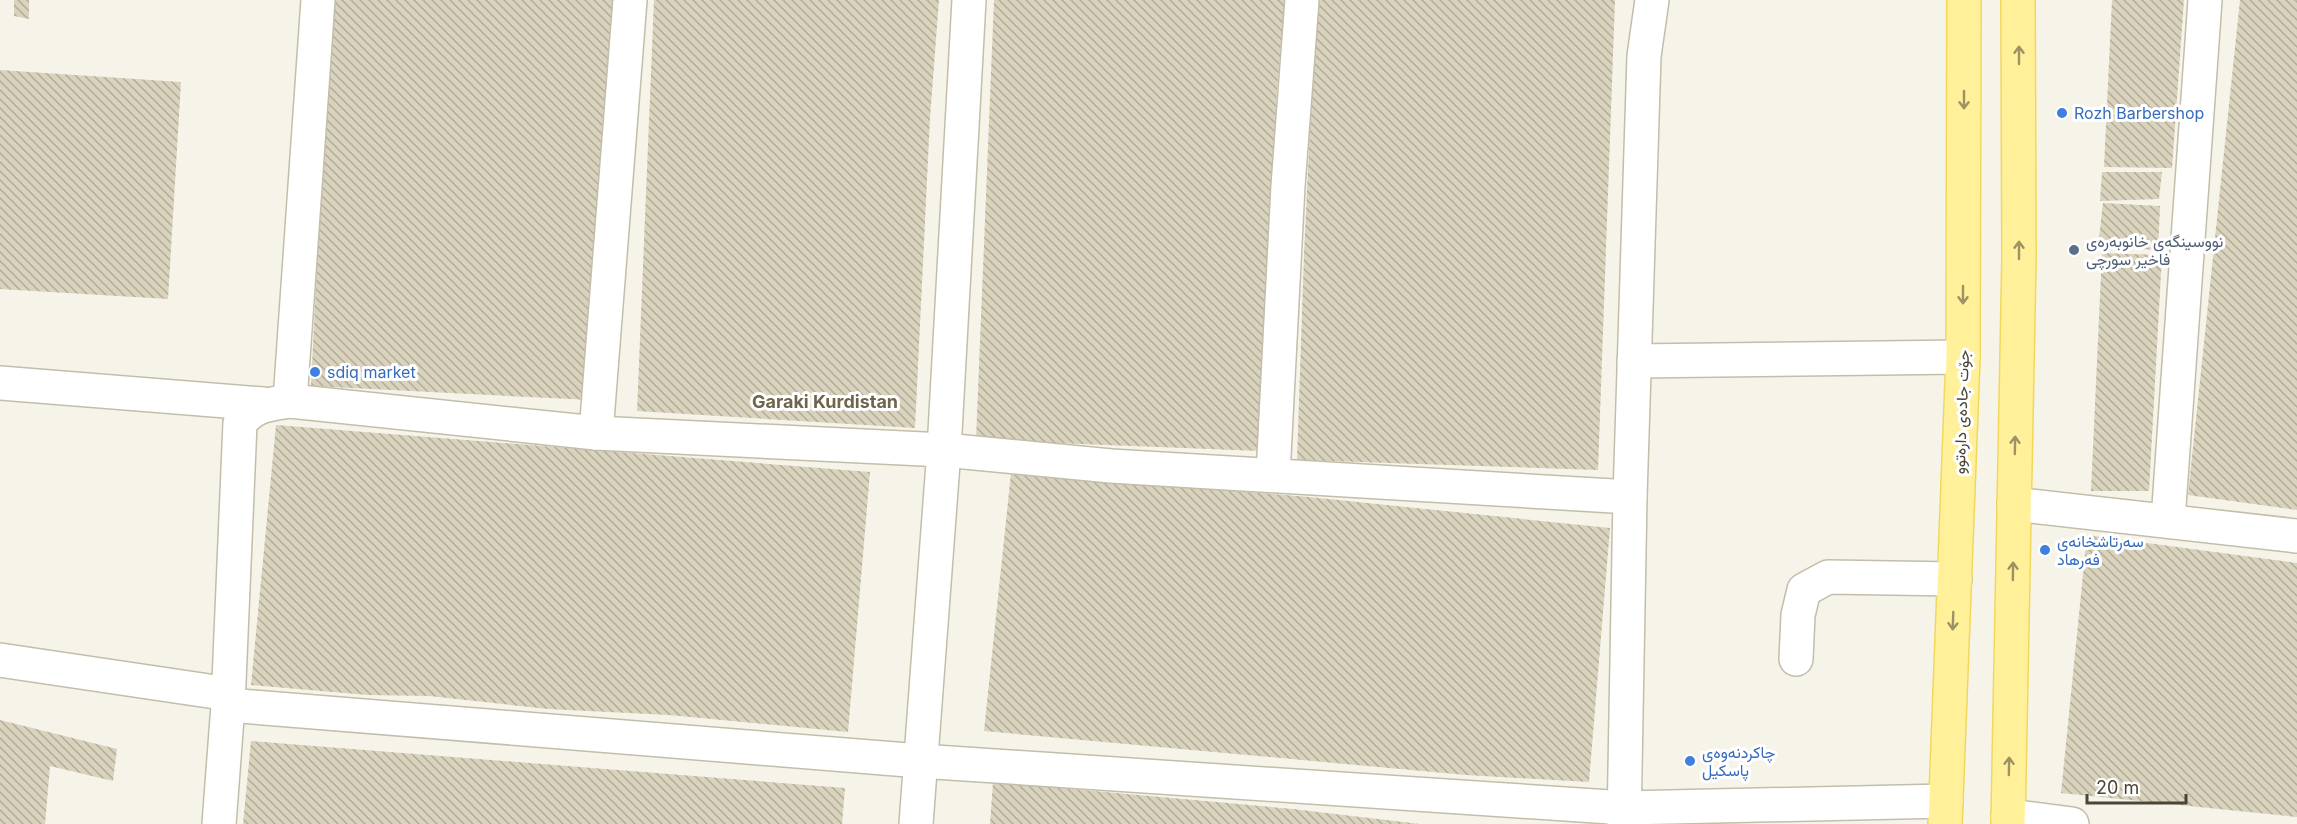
<svg xmlns="http://www.w3.org/2000/svg" width="2297" height="824" viewBox="0 0 2297 824" font-family="Inter,Vazirmatn,sans-serif">
  <defs>
    <pattern id="building-back-hatch" width="6" height="6" patternUnits="userSpaceOnUse" patternTransform="scale(1.5)"><rect width="6" height="6" fill="#d9d2bd"/><path d="M-1 5l2 2M0 0l6 6M5-1l2 2" fill="none" stroke="#b2ac9a"/></pattern>
  </defs>
  <rect width="100%" height="100%" fill="#f6f4e9"/>
  <!-- building -->
  <g fill="url(#building-back-hatch)">
    <path d="M 14,0 L 29,0 L 29,19 L 14,16 Z"/>
    <path d="M 330,0 L 614,0 L 590,400 L 311,386 Z"/>
    <path d="M 654,0 L 939,0 L 930,118 L 915,428 L 637,411 Z"/>
    <path d="M 994,0 L 1285,0 L 1277,89 L 1260,451 L 976,440 Z"/>
    <path d="M 1316,0 L 1615,0 L 1598,470 L 1297,460 L 1304,254 Z"/>
    <path d="M 2112,0 L 2184,0 L 2172,168 L 2104,167 Z"/>
    <path d="M 2240,0 L 2297,0 L 2297,510 L 2188,495 Z"/>
    <path d="M 0,70 L 181,82 L 168,299 L 0,289 Z"/>
    <path d="M 2102,172 L 2162,172 L 2159,199 L 2100,201 Z"/>
    <path d="M 2103,203 L 2160,206 L 2158,250 L 2098,247 Z"/>
    <path d="M 2102,253 L 2162,255 L 2149,491 L 2091,491 Z"/>
    <path d="M 276,425 L 870,472 L 848,732 L 669,715 L 548,709 L 429,696 L 368,695 L 251,685 Z"/>
    <path d="M 1011,473 L 1309,497 L 1610,528 L 1589,782 L 1466,775 L 984,731 Z"/>
    <path d="M 2087,535 L 2297,563 L 2297,817 L 2061,793 Z"/>
    <path d="M 0,720 L 117,749 L 113,781 L 50,766 L 45,824 L 0,824 Z"/>
    <path d="M 251,741 L 845,788 L 842,824 L 243,824 Z"/>
    <path d="M 993,782 L 1293,809 L 1420,824 L 990,824 Z"/>
  </g>
  <g fill="none" stroke-linecap="round" stroke-linejoin="round">
    <!-- minor casing -->
    <g stroke="#c3beaa" stroke-width="36">
      <g id="minor">
        <path d="M 1634,361 L 1963,357"/>
        <path d="M 0,383 L 263,404"/>
        <path d="M 290,401 L 318,0"/>
        <path d="M 596,433 L 630,0"/>
        <path d="M 1273,475 L 1288,186 L 1302,0"/>
        <path d="M 2014,504 L 2297,536"/>
        <path d="M 2168,520 L 2205,0"/>
        <path d="M 1796,659 L 1798,615 L 1804,590 L 1828,577 L 1955,579"/>
        <path d="M 0,660 L 229,694"/>
        <path d="M 228,705 L 920,761 L 1625,808 L 1946,801"/>
        <path d="M 2008,816 L 2072,824"/>
        <path d="M 219,824 L 228,705 L 240,423 C 254,405 269,404 290,401 L 596,433 L 944,450 L 1111,466 L 1630,497"/>
        <path d="M 916,824 L 944,450 L 969,0"/>
        <path d="M 1624,824 L 1630,497 L 1644,56 L 1652,0"/>
      </g>
    </g>
    <!-- major casing -->
    <g stroke="#f1d85c" stroke-width="36">
      <g id="major">
        <path d="M 1945,824 L 1963,357 L 1964,0"/>
        <path d="M 2008,824 L 2019,257 L 2018,0"/>
      </g>
    </g>
    <!-- minor -->
    <use href="#minor" stroke="#fff" stroke-width="33"/>
    <!-- major -->
    <use href="#major" stroke="#fff099" stroke-width="33"/>
  </g>
  <!-- one-way arrows -->
  <defs><path id="oneway-shaft" d="M-6 0H5M1.5-3L5.5 0L1.5 3" fill="none" stroke-width="1.6" stroke-linecap="round" stroke-linejoin="round" transform="scale(1.5)"/></defs>
  <g stroke="#9c9263">
    <use href="#oneway-shaft" transform="translate(2019 55) rotate(-90)"/>
    <use href="#oneway-shaft" transform="translate(1964 100) rotate(90)"/>
    <use href="#oneway-shaft" transform="translate(2019 250) rotate(-90)"/>
    <use href="#oneway-shaft" transform="translate(1963 295) rotate(90)"/>
    <use href="#oneway-shaft" transform="translate(2015 445) rotate(-89)"/>
    <use href="#oneway-shaft" transform="translate(2013 571) rotate(-89)"/>
    <use href="#oneway-shaft" transform="translate(1953 621) rotate(92)"/>
    <use href="#oneway-shaft" transform="translate(2009 766) rotate(-89)"/>
  </g>
  <!-- markers -->
  <g fill="#3f7fe0" stroke="#fff" stroke-width="2">
    <circle cx="2062" cy="113" r="6"/>
    <circle cx="315" cy="372" r="6"/>
    <circle cx="2045" cy="550" r="6"/>
    <circle cx="1690" cy="761" r="6"/>
  </g>
  <circle fill="#5c6f8a" stroke="#fff" stroke-width="2" cx="2074" cy="250" r="6"/>
  <g text-anchor="middle" stroke-width="6" stroke-linejoin="round" paint-order="stroke">
    <!-- shop labels -->
    <g font-size="16" fill="#366cbe" stroke="#fff" text-anchor="start">
      <text x="2074" y="119">Rozh Barbershop</text>
      <text x="327" y="378">sdiq market</text>
      <text x="2057" y="547">سەرتاشخانەی<tspan x="2057" dy="18">فەرهاد</tspan></text>
      <text x="1702" y="758">چاکردنەوەی<tspan x="1702" dy="18">پاسکیل</tspan></text>
    </g>
    <!-- service labels -->
    <g font-size="16" fill="#4e5e75" stroke="#fff" text-anchor="start">
      <text x="2086" y="247">نووسینگەی خانوبەرەی<tspan x="2086" dy="18">فاخیر سورچی</tspan></text>
    </g>
    <!-- street labels -->
    <g font-size="16" fill="#4b4536" stroke="#fff">
      <text transform="translate(1961 412) rotate(-88)" y="6">جۆت جادەی دارەتوو</text>
    </g>
    <!-- neighbourhood labels -->
    <g font-size="18" font-weight="bold" fill="#6f654c" stroke="#fff">
      <text x="825" y="408">Garaki Kurdistan</text>
    </g>
  </g>
  <!-- scale -->
  <path d="M2087 794v9h99v-9" fill="none" stroke="#4b4536" stroke-width="3"/>
  <text x="2096" y="794" font-size="18" fill="#4b4536" stroke="#ffffff" stroke-width="4.5" paint-order="stroke">20 m</text>
</svg>
